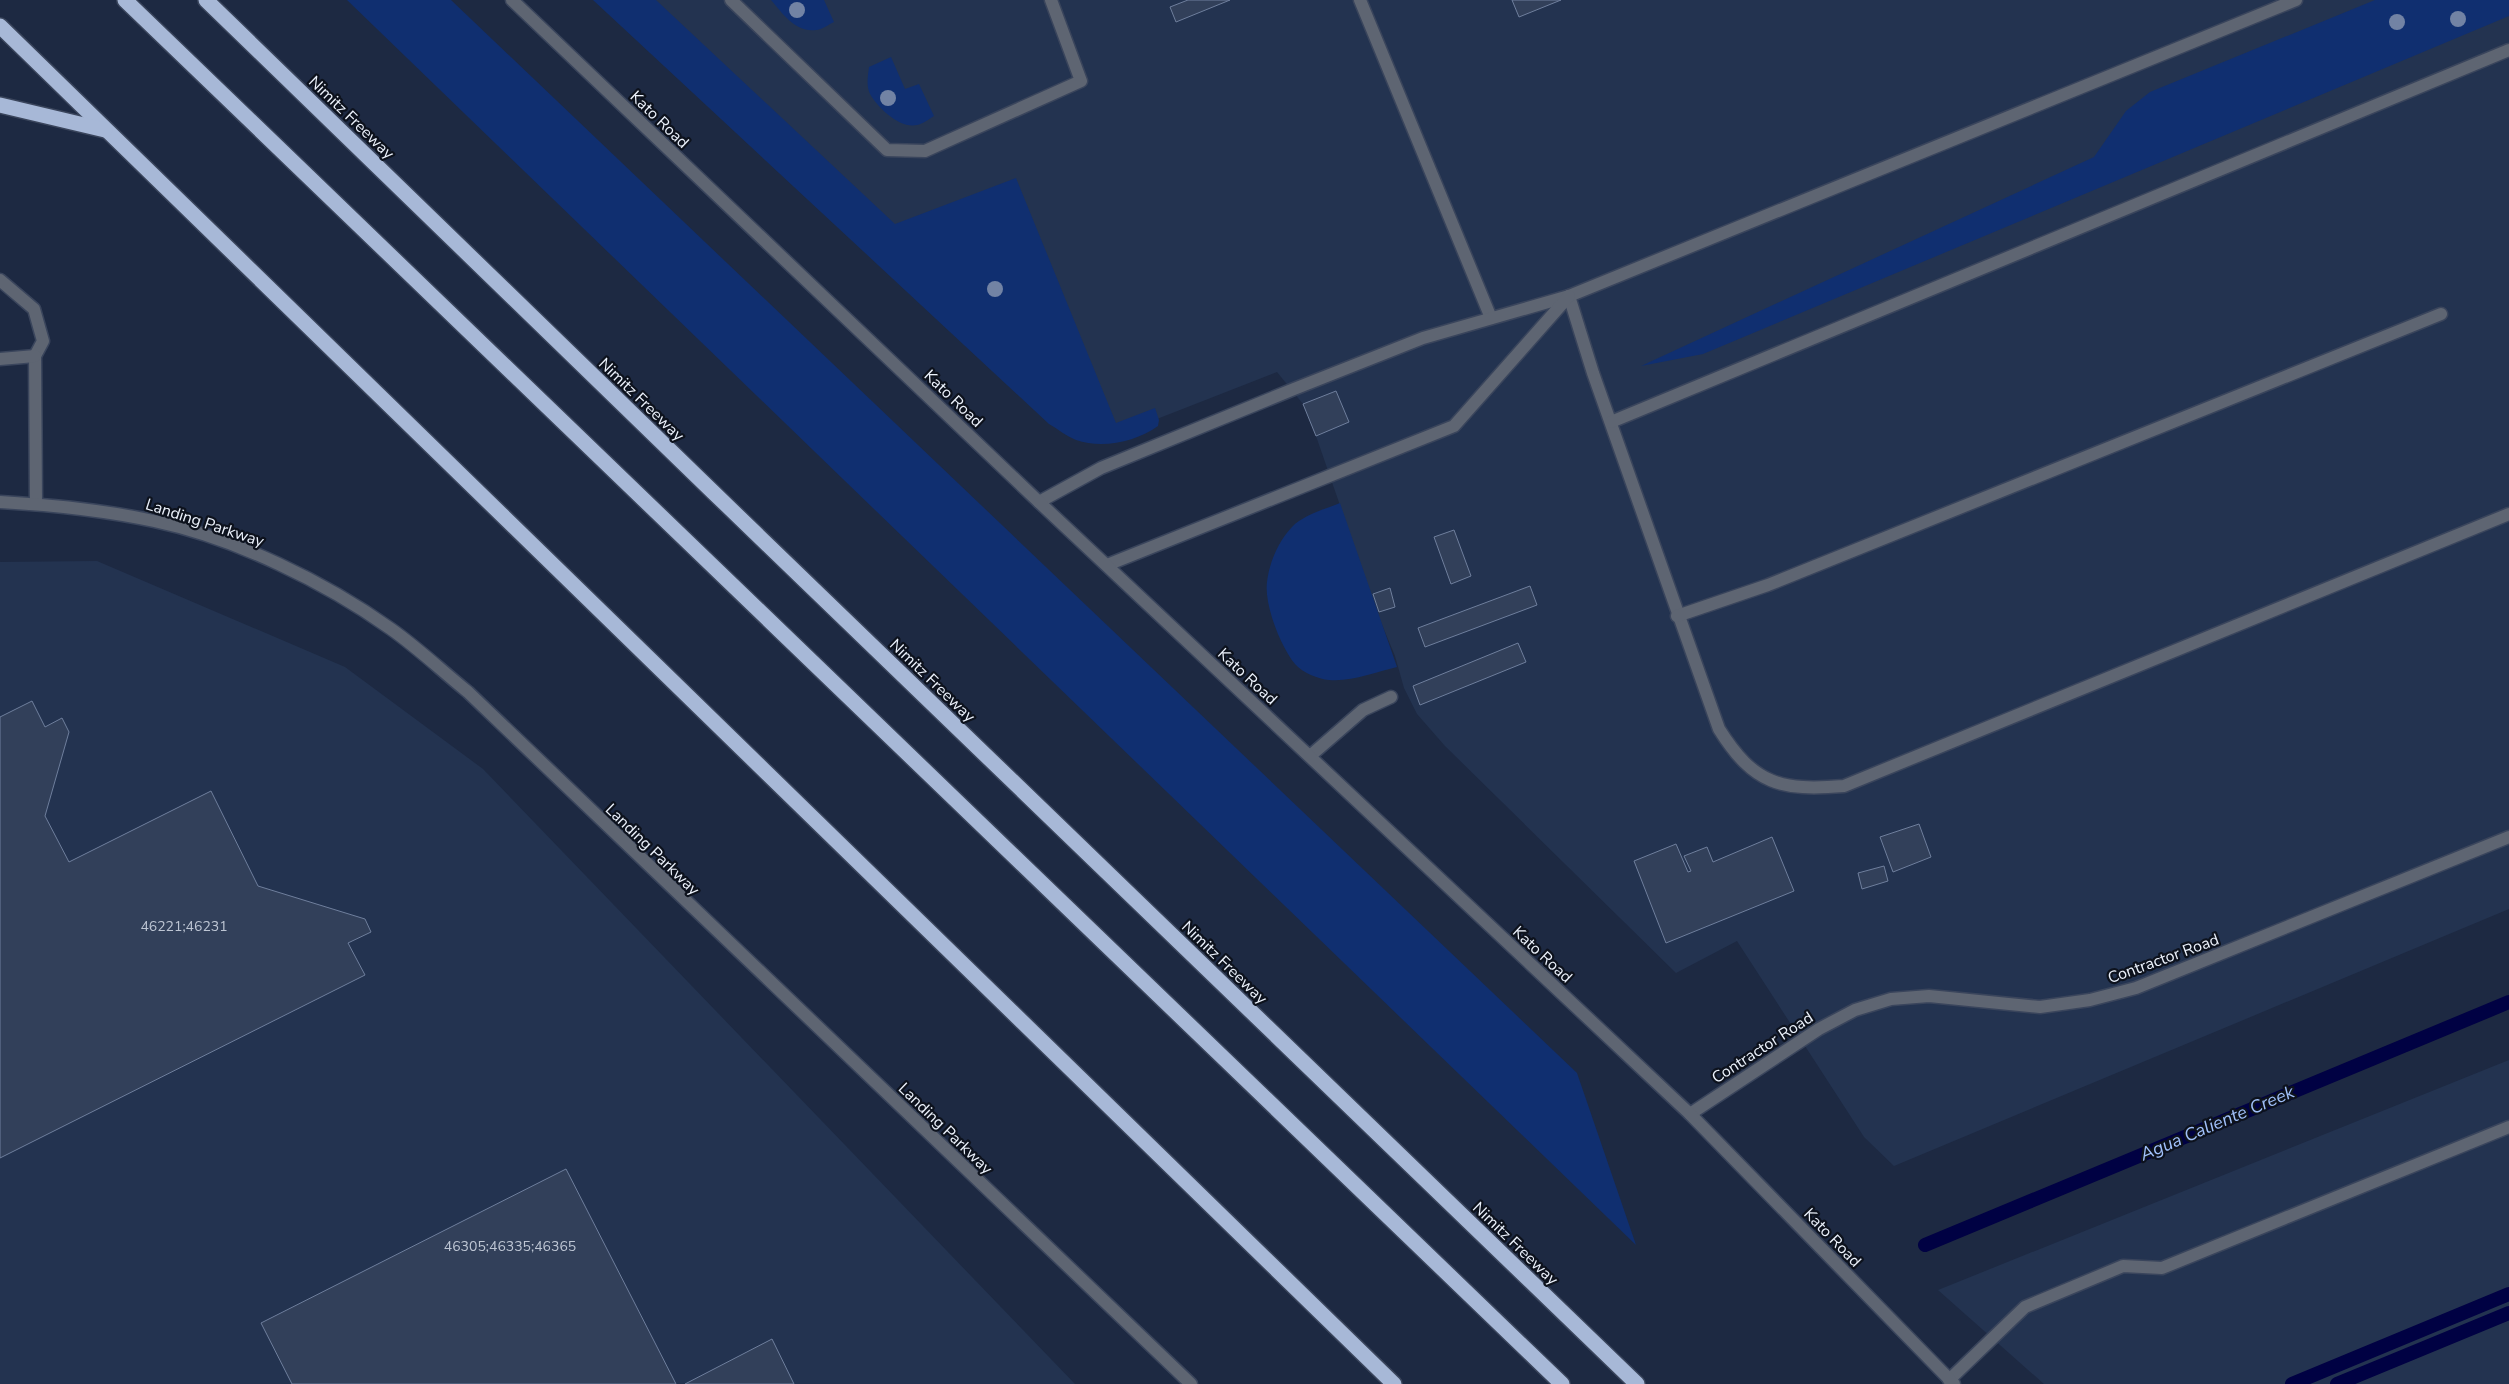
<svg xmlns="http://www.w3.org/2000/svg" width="2509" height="1384" viewBox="0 0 2509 1384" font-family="'Nunito Sans',sans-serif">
  <rect width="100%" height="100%" fill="#1d2942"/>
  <!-- built -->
  <g fill="#233350">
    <path d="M 639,0 L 2509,0 L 2509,909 L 1894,1166 L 1864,1137 L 1737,941 L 1676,973 L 1445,746 L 1417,714 L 1404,688 L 1395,656 L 1378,615 L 1316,436 L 1303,404 L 1277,372 L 1116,435 Z"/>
    <path d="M 97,561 L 345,667 L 483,769 L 1075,1384 L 0,1384 L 0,562 Z"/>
    <path d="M 2509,1060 L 2509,1384 L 2044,1384 L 1938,1290 Z"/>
  </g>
  <!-- green -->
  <g fill="#102f70">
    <path d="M 347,0 L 451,0 L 1577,1073 L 1636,1245 Z"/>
    <path d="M 593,0 L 656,0 L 895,224 L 1016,178 L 1116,423 L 1155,408 L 1159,420 L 1158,426 C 1136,442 1102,449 1076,440 C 1066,436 1058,429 1049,424 Z"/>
    <path d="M 771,0 L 824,0 L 834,22 C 829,24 822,30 816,30 C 796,33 782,13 771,0 Z"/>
    <path d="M 2375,0 L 2509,0 L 2509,16 L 1703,354 L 1641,366 L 2094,157 L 2126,111 L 2150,92 Z"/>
    <path d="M 891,57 L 905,89 L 919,84 L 934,116 C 929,119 923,124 917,125 C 900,129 878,108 870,94 C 866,86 868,75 869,67 Z"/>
    <path d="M 1340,503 L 1397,667 C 1375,672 1352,682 1329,680 C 1318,679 1303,673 1295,664 C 1281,647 1264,605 1267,582 C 1269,563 1279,540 1292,527 C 1303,515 1325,509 1340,503 Z"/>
  </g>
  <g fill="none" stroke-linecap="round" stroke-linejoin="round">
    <!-- stream -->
    <g stroke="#000143" stroke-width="14">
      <path d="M 1925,1245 L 2509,1002"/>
      <path d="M 2292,1384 L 2509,1294"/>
      <path d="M 2337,1384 L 2509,1313"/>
    </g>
  </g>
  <!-- building -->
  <g fill="#32405a" stroke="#6f7f9d">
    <path d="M 1188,0 L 1230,0 L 1176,22 L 1170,7 Z"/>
    <path d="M 1512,0 L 1561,0 L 1519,17 Z"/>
    <path d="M 1336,391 L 1349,422 L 1316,436 L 1303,404 Z"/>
    <path d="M 1454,530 L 1471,576 L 1451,584 L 1434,537 Z"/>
    <path d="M 1530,586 L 1537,605 L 1425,647 L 1418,628 Z"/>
    <path d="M 1390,588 L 1395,607 L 1379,612 L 1373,594 Z"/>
    <path d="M 1518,643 L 1526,662 L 1420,705 L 1413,686 Z"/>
    <path d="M 32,701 L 45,727 L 62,718 L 69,732 L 45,816 L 69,862 L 211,791 L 258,886 L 365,919 L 371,932 L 348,943 L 365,975 L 0,1158 L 0,717 Z"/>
    <path d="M 1919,824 L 1931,857 L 1893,872 L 1880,837 Z"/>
    <path d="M 1772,837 L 1794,891 L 1666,943 L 1634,861 L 1676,844 L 1688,872 L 1691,871 L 1684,856 L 1707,847 L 1713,862 Z"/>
    <path d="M 1884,866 L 1888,881 L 1862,889 L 1858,873 Z"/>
    <path d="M 566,1169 L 676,1384 L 292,1384 L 261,1323 Z"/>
    <path d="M 772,1339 L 794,1384 L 685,1384 Z"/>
  </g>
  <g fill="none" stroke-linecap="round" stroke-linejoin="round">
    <!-- service casing -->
    <g stroke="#3a455c" stroke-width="15">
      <g id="service">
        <path d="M 731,0 L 887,150 L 925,151 L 1081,81 L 1051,0"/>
        <path d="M 1360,0 L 1491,318"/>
        <path d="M 0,280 L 34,309 L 43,341 L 35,356 L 36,504"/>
        <path d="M 1569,296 L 1593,373 L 1719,729 C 1754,785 1781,791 1844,786 L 2509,514"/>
        <path d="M 0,359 L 35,356"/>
        <path d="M 1611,422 L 2509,50"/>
        <path d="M 1039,502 L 1101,468 L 1294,389 L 1423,338 L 1569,296 L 2296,0"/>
        <path d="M 1107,565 L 1454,426 L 1569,296"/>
        <path d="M 1677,616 L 1768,585 L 2441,314"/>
        <path d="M 1310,756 L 1363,710 L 1391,697"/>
        <path d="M 1690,1114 L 1819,1029 L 1855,1010 L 1891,999 L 1929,996 L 2040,1007 L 2090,1000 L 2136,988 L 2509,837"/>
        <path d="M 1949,1380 L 2025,1307 L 2123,1266 L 2162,1268 L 2509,1127"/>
      </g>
    </g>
    <!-- minor casing -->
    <g stroke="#3a455c" stroke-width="15">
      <path id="minor" d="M 512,0 L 1039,502 L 1690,1114 L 1954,1384"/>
    </g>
    <!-- tertiary casing -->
    <g stroke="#3a455c" stroke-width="15">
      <path id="tertiary" d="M 0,502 C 52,505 103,510 154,521 C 235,538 325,582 391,629 C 418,648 442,671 468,692 L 1191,1384"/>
    </g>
    <!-- motorway casing -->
    <g stroke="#3a455c" stroke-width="18">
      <g id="motorway">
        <path d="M 125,0 L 1562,1384"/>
        <path d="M 206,0 L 713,492 L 1637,1384"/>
        <path d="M 0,26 L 1394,1384"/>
        <path d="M 0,105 L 105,130"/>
      </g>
    </g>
    <!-- service -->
    <use href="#service" stroke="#5e6572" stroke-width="12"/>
    <!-- minor -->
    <use href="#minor" stroke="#5e6572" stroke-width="12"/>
    <!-- tertiary -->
    <use href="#tertiary" stroke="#5e6572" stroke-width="12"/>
    <!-- motorway -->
    <use href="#motorway" stroke="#a7b8d7" stroke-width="15"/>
  </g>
  <!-- trees -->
  <g fill="#7283a4">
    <circle cx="797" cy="10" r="8"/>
    <circle cx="2458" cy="19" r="8"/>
    <circle cx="2397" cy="22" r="8"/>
    <circle cx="888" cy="98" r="8"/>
    <circle cx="995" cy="289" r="8"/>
  </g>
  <g text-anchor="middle" stroke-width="4.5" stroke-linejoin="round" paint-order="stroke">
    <!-- number labels -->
    <g font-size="14" fill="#bec6d4">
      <text x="184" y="931">46221;46231</text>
      <text x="510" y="1251">46305;46335;46365</text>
    </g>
    <!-- street labels -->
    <g font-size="16" fill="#ecf2fc" stroke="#0d121d">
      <text transform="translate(352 117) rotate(44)" y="6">Nimitz Freeway</text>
      <text transform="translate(660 119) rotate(44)" y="6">Kato Road</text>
      <text transform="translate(954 398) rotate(44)" y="6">Kato Road</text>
      <text transform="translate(642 399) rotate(44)" y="6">Nimitz Freeway</text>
      <text transform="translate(205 522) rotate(18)" y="6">Landing Parkway</text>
      <text transform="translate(1248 676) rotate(43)" y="6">Kato Road</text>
      <text transform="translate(933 680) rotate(44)" y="6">Nimitz Freeway</text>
      <text transform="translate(653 849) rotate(44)" y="6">Landing Parkway</text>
      <text transform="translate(1543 954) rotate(43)" y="6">Kato Road</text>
      <text transform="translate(2163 958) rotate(-20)" y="6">Contractor Road</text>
      <text transform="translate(1225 962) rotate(44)" y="6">Nimitz Freeway</text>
      <text transform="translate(1762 1047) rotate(-33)" y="6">Contractor Road</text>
      <text transform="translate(946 1128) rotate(44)" y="6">Landing Parkway</text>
      <text transform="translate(1833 1237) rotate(46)" y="6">Kato Road</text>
      <text transform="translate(1516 1243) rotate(44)" y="6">Nimitz Freeway</text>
    </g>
    <!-- water labels -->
    <g font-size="18" font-style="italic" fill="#a1c1fb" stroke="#0d121d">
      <text transform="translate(2217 1123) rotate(-23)" y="6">Agua Caliente Creek</text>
    </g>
  </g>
</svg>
